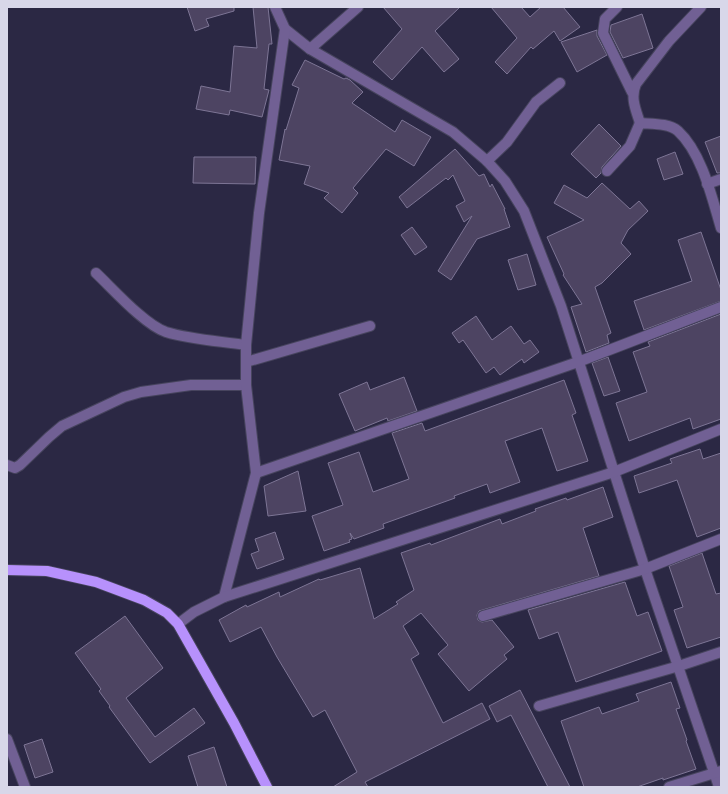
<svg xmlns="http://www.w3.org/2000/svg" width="728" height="794" viewBox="0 0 728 794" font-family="'PT Sans',sans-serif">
  <rect width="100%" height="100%" fill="#2b2844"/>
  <!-- building -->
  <g fill="#4d4462" stroke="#7d7595">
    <path d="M 187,7 L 234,7 L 234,11 L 206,19 L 209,26 L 195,31 Z"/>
    <path d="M 253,7 L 268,7 L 272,44 L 269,44 L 264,89 L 269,90 L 262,117 L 230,110 L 229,115 L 196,109 L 201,86 L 230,92 L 234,46 L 257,48 Z"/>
    <path d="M 383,7 L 460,7 L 435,31 L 459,59 L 444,72 L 422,47 L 392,80 L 373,62 L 402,29 Z"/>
    <path d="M 491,7 L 521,7 L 530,17 L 541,7 L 563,7 L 580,27 L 560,41 L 554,31 L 533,49 L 531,47 L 507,74 L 495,62 L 517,38 Z"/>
    <path d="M 642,14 L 653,48 L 623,58 L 610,32 L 611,25 Z"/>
    <path d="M 597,30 L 597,36 L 607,55 L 577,72 L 561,42 Z"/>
    <path d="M 305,60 L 344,79 L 346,78 L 350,80 L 363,92 L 352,103 L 395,132 L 402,120 L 431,137 L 414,166 L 386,149 L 353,188 L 358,193 L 342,213 L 324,198 L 329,193 L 304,184 L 310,166 L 279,160 L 285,129 L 286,130 L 299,88 L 292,85 Z"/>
    <path d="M 599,124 L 621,146 L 602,167 L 601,173 L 596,178 L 571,154 Z"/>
    <path d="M 721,136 L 721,173 L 717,173 L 705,142 Z"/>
    <path d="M 455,149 L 479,176 L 484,174 L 490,187 L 492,184 L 505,209 L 504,209 L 510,227 L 477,239 L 451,280 L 438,271 L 472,216 L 464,222 L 456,206 L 465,201 L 453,175 L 448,180 L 446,178 L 407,208 L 399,197 Z"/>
    <path d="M 675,152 L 683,174 L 664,180 L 657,159 Z"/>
    <path d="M 194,157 L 256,157 L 255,184 L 193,183 Z"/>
    <path d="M 602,183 L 630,209 L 639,201 L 648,211 L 628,230 L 621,243 L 631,254 L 602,283 L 595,287 L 611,333 L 607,335 L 609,343 L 586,352 L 571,307 L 582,304 L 563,275 L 564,274 L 547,237 L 584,220 L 554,203 L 564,185 L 587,198 Z"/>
    <path d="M 412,227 L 427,247 L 415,255 L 401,235 Z"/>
    <path d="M 701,232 L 721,290 L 721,301 L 644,330 L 634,301 L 692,281 L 678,240 Z"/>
    <path d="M 527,254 L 536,285 L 518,290 L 508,260 Z"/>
    <path d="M 721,314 L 721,419 L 693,429 L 690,418 L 629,441 L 616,403 L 647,392 L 633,352 L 650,346 L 648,342 Z"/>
    <path d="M 476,316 L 492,340 L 511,326 L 524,344 L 530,340 L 539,352 L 524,363 L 522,359 L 500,375 L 494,367 L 486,373 L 463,340 L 459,343 L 452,333 Z"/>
    <path d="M 608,357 L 620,391 L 604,396 L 592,363 Z"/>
    <path d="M 404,377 L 417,411 L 388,421 L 387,418 L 355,431 L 339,394 L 367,382 L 370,390 Z"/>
    <path d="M 564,380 L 576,413 L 572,415 L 588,461 L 557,471 L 542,428 L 505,441 L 520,482 L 490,493 L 487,484 L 454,496 L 455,498 L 383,524 L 384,528 L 354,539 L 350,533 L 352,539 L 349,540 L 350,542 L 324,551 L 312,516 L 343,505 L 328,463 L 359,452 L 373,492 L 409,479 L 392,433 L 422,423 L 425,431 Z"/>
    <path d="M 700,449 L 703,459 L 721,453 L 721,528 L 697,537 L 677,480 L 639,493 L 634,476 L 672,463 L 670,459 Z"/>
    <path d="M 298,471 L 306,511 L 268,516 L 264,486 Z"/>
    <path d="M 603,487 L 613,517 L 583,528 L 599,576 L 479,611 L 477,615 L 478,620 L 482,622 L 492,620 L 514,647 L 504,655 L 507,659 L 469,691 L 438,654 L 448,645 L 421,613 L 403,626 L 419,654 L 411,659 L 443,723 L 482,703 L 490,719 L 365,782 L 368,787 L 333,787 L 357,772 L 325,710 L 313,717 L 277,657 L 261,627 L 230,642 L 219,620 L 246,605 L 247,607 L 279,592 L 280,597 L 319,579 L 320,580 L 360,568 L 374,619 L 398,604 L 396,602 L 414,590 L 401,553 L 430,543 L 431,545 L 500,519 L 502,524 L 536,511 L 535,509 L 566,498 L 567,500 Z"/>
    <path d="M 275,532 L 284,559 L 257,569 L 251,554 L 259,551 L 255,539 Z"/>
    <path d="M 702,553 L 716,594 L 721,593 L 721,637 L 687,648 L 674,610 L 683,607 L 669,566 Z"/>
    <path d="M 625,582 L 637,616 L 648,612 L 662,651 L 576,682 L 558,632 L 539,639 L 528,610 Z"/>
    <path d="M 125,616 L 163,668 L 126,698 L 155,737 L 194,708 L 205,723 L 150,763 L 109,707 L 110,706 L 99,691 L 101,689 L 75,653 Z"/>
    <path d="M 671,682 L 680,708 L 676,709 L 687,740 L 686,741 L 696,769 L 663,780 L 663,778 L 637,787 L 584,787 L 561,721 L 599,707 L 602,714 L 639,701 L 636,694 Z"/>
    <path d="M 520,690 L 570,787 L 548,787 L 511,715 L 497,722 L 489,706 Z"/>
    <path d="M 42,739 L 53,772 L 35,778 L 24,745 Z"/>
    <path d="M 214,747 L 227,787 L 198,787 L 188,756 Z"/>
  </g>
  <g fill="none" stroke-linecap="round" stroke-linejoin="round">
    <!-- minor casing -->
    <g stroke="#47445e" stroke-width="12">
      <g id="minor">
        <path d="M 275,7 L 285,29 L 310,49 L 453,132 L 487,161 L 505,181 L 524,211 L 561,306 L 645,569 L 719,787"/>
        <path d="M 617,7 L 605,19 L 603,33 L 632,92"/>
        <path d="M 310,49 L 358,7"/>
        <path d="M 640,123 C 636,110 630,98 636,84 L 669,41 L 701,7"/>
        <path d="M 487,161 L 507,142 L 536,102 L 560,83"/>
        <path d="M 607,171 L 630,146 L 640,123 C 652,124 669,123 678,131 C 702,153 712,198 721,228"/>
        <path d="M 707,184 L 721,179"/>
        <path d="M 96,273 C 113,289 145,325 166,332 C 192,340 220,341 246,345"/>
        <path d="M 246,362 L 370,326"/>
        <path d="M 7,465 L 15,468 L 20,465 L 49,437 L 62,426 L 124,397 L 141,392 L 191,385 L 246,385"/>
        <path d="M 256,473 L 578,362 L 721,307"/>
        <path d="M 224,597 L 256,473 L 246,385 L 246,345 L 259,213 L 285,29"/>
        <path d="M 483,616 L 645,569 L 721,539"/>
        <path d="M 178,624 L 194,612 L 224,597 L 614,472 L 721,429"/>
        <path d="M 539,706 L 679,666 L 721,652"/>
        <path d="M 7,739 L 25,787"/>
        <path d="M 669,787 L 721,771"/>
      </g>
    </g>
    <!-- major casing -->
    <g stroke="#47445e" stroke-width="12">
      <path id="major" d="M 7,570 L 47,571 L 96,582 L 144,600 L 167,613 L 178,624 L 234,723 L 267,787"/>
    </g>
    <!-- minor -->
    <use href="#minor" stroke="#716094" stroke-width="10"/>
    <!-- major -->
    <use href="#major" stroke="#b791fc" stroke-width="10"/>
  </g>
  <!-- border -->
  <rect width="728" height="794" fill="none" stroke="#d8d7e9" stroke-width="16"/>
</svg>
